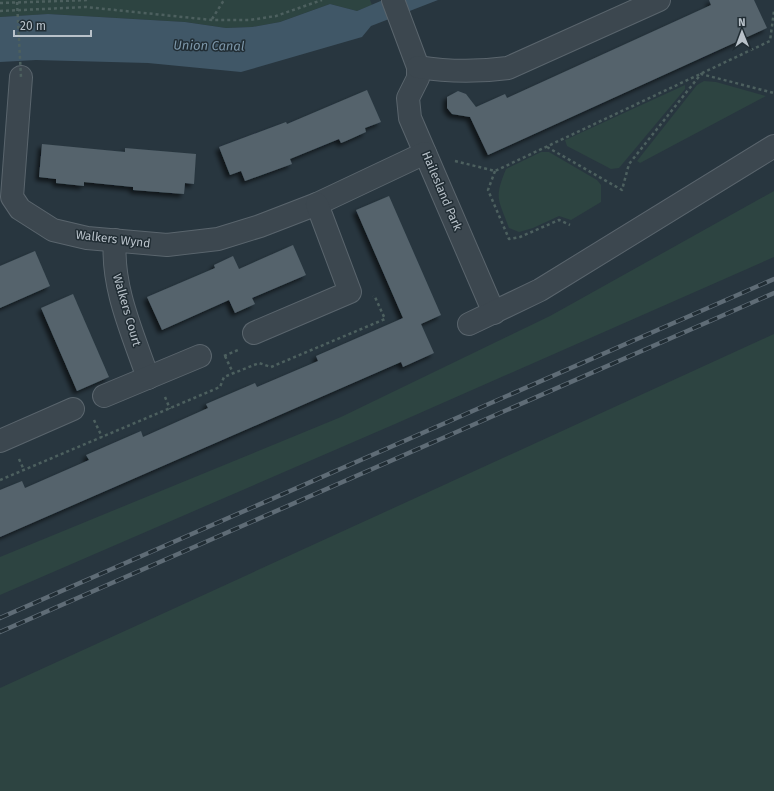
<svg xmlns="http://www.w3.org/2000/svg" width="774" height="791" viewBox="0 0 774 791" font-family="'Fira Sans',sans-serif">
  <defs>
    <filter id="shadow"><feDropShadow dx="-3.5" dy="3.5" stdDeviation="2" flood-color="#0009"/></filter>
  </defs>
  <rect width="100%" height="100%" fill="#28363f"/>
  <!-- green -->
  <g fill="#2d4441">
    <path d="M 0,0 L 370,0 L 372,5 L 357,11 L 330,4 L 280,22 L 252,27 L 226,28 L 185,22 L 48,14 L 0,17 Z"/>
    <path d="M 704,81 L 716,82 L 766,96 L 640,163 L 637,161 L 697,85 Z"/>
    <path d="M 685,85 L 685,89 L 619,168 L 611,169 L 567,146 L 565,140 Z"/>
    <path d="M 541,152 L 549,152 L 597,180 L 601,185 L 601,202 L 571,220 L 559,216 L 533,228 L 519,232 L 509,228 C 498,198 494,199 506,169 Z"/>
    <path d="M 774,191 L 774,257 L 395,424 L 0,595 L 0,557 L 341,417 L 550,316 Z"/>
    <path d="M 774,334 L 774,791 L 0,791 L 0,688 Z"/>
  </g>
  <!-- water -->
  <path fill="#405767" d="M 383,0 L 438,0 L 371,26 L 362,37 L 241,72 L 148,63 L 36,60 L 0,62 L 0,17 L 48,14 L 185,22 L 226,28 L 252,27 L 280,22 L 330,4 L 357,11 Z"/>
  <!-- building -->
  <g fill="#54636c" filter="url(#shadow)">
    <path d="M 709,0 L 754,0 L 767,28 L 488,155 L 470,117 L 452,114 L 447,108 L 447,97 L 458,91 L 466,94 L 476,107 L 505,94 L 507,98 L 711,5 Z"/>
    <path d="M 367,90 L 381,122 L 365,128 L 366,132 L 346,141 L 341,143 L 339,139 L 290,159 L 292,164 L 245,181 L 241,171 L 230,175 L 219,147 L 286,122 L 287,124 Z"/>
    <path d="M 42,144 L 125,152 L 125,148 L 196,154 L 194,184 L 185,183 L 184,194 L 133,190 L 133,187 L 84,182 L 84,186 L 56,183 L 56,179 L 39,177 Z"/>
    <path d="M 389,196 L 441,315 L 421,324 L 434,353 L 403,367 L 401,362 L 0,537 L 0,490 L 22,481 L 25,488 L 89,460 L 86,455 L 141,431 L 143,437 L 208,408 L 206,404 L 255,383 L 257,387 L 318,361 L 316,356 L 403,318 L 356,210 Z"/>
    <path d="M 293,245 L 306,275 L 252,298 L 255,304 L 235,313 L 229,300 L 162,330 L 147,297 L 215,268 L 214,265 L 233,256 L 239,269 Z"/>
    <path d="M 35,251 L 50,286 L 0,308 L 0,266 Z"/>
    <path d="M 73,294 L 109,377 L 77,391 L 41,308 Z"/>
  </g>
  <g fill="none" stroke-linecap="round" stroke-linejoin="round">
    <!-- minor casing -->
    <g stroke="#5a656d" stroke-width="24">
      <g id="minor">
        <path d="M 393,0 L 418,67 L 418,78 L 408,98 L 410,118 L 494,313"/>
        <path d="M 418,67 C 449,72 478,72 508,68 L 659,0"/>
        <path d="M 21,77 L 12,197 L 20,209 L 53,230 L 87,238 L 167,245 L 218,239 L 260,226 L 317,204 L 425,153"/>
        <path d="M 115,240 C 111,287 133,334 148,378"/>
        <path d="M 469,324 L 540,290 L 774,146"/>
        <path d="M 254,333 L 350,292 L 317,204"/>
        <path d="M 104,396 L 200,356"/>
        <path d="M 0,441 L 73,409"/>
      </g>
    </g>
    <!-- path -->
    <g stroke="#4d605f" stroke-width="2.5" stroke-dasharray="3 3" stroke-linecap="butt">
      <path d="M 0,3 L 90,0"/>
      <path d="M 0,11 L 86,7 L 212,20 L 250,20 L 276,16 L 322,0"/>
      <path d="M 212,19 L 224,0"/>
      <path d="M 547,147 L 622,190 L 629,164 L 701,74 L 774,93"/>
      <path d="M 455,161 L 495,171 L 770,41 L 774,11"/>
      <path d="M 495,171 L 488,190 L 509,239 L 520,237 L 559,220 L 570,225"/>
      <path d="M 224,356 L 238,350"/>
      <path d="M 225,356 L 233,373"/>
      <path d="M 165,397 L 170,409"/>
      <path d="M 94,420 L 102,437"/>
      <path d="M 19,459 L 24,470"/>
      <path d="M 0,480 L 220,387 L 224,377 L 259,363 L 271,367 L 385,319 L 375,297 L 373,296"/>
    </g>
    <!-- minor -->
    <use href="#minor" stroke="#3c474f" stroke-width="22"/>
    <!-- rail casing -->
    <g stroke="#5f6c76" stroke-width="4.5">
      <g id="rail">
        <path d="M 0,618 L 774,279"/>
        <path d="M 0,632 L 774,293"/>
      </g>
    </g>
    <!-- rail -->
    <use href="#rail" stroke="#212d34" stroke-width="3" stroke-dasharray="9" stroke-linecap="butt"/>
    <!-- path-bridge -->
    <path stroke="#4d605f" stroke-width="2.5" stroke-dasharray="3 3" stroke-linecap="butt" d="M 17,2 L 21,77"/>
  </g>
  <g text-anchor="middle" stroke-width="3" stroke-linejoin="round" paint-order="stroke">
    <!-- street labels -->
    <g font-size="12" fill="#b9c2ca" stroke="#212d34">
      <text transform="translate(442 191) rotate(67)" y="4">Hailesland Park</text>
      <text transform="translate(113 239) rotate(7)" y="4">Walkers Wynd</text>
      <text transform="translate(127 310) rotate(74)" y="4">Walkers Court</text>
    </g>
    <!-- water labels -->
    <g font-size="13" font-style="italic" fill="#7d97aa" stroke="#212d34">
      <text transform="translate(209 45) rotate(1)" y="5">Union Canal</text>
    </g>
  </g>
  <!-- north arrow -->
  <g transform="translate(742 32) rotate(359)" stroke="#212d34" stroke-width="3" paint-order="stroke">
  <path d="M0-3L7 15L0 10L-7 15Z" fill="#b9c2ca"/>
  <text y="-6" font-size="11" font-weight="bold" text-anchor="middle" fill="#b9c2ca">N</text>
  </g>
  <!-- scale -->
  <path d="M14 30v6h77v-6" fill="none" stroke="#b9c2ca" stroke-width="2"/>
  <text x="20" y="30" font-size="12" fill="#b9c2ca" stroke="#212d34" stroke-width="3" paint-order="stroke">20 m</text>
</svg>
